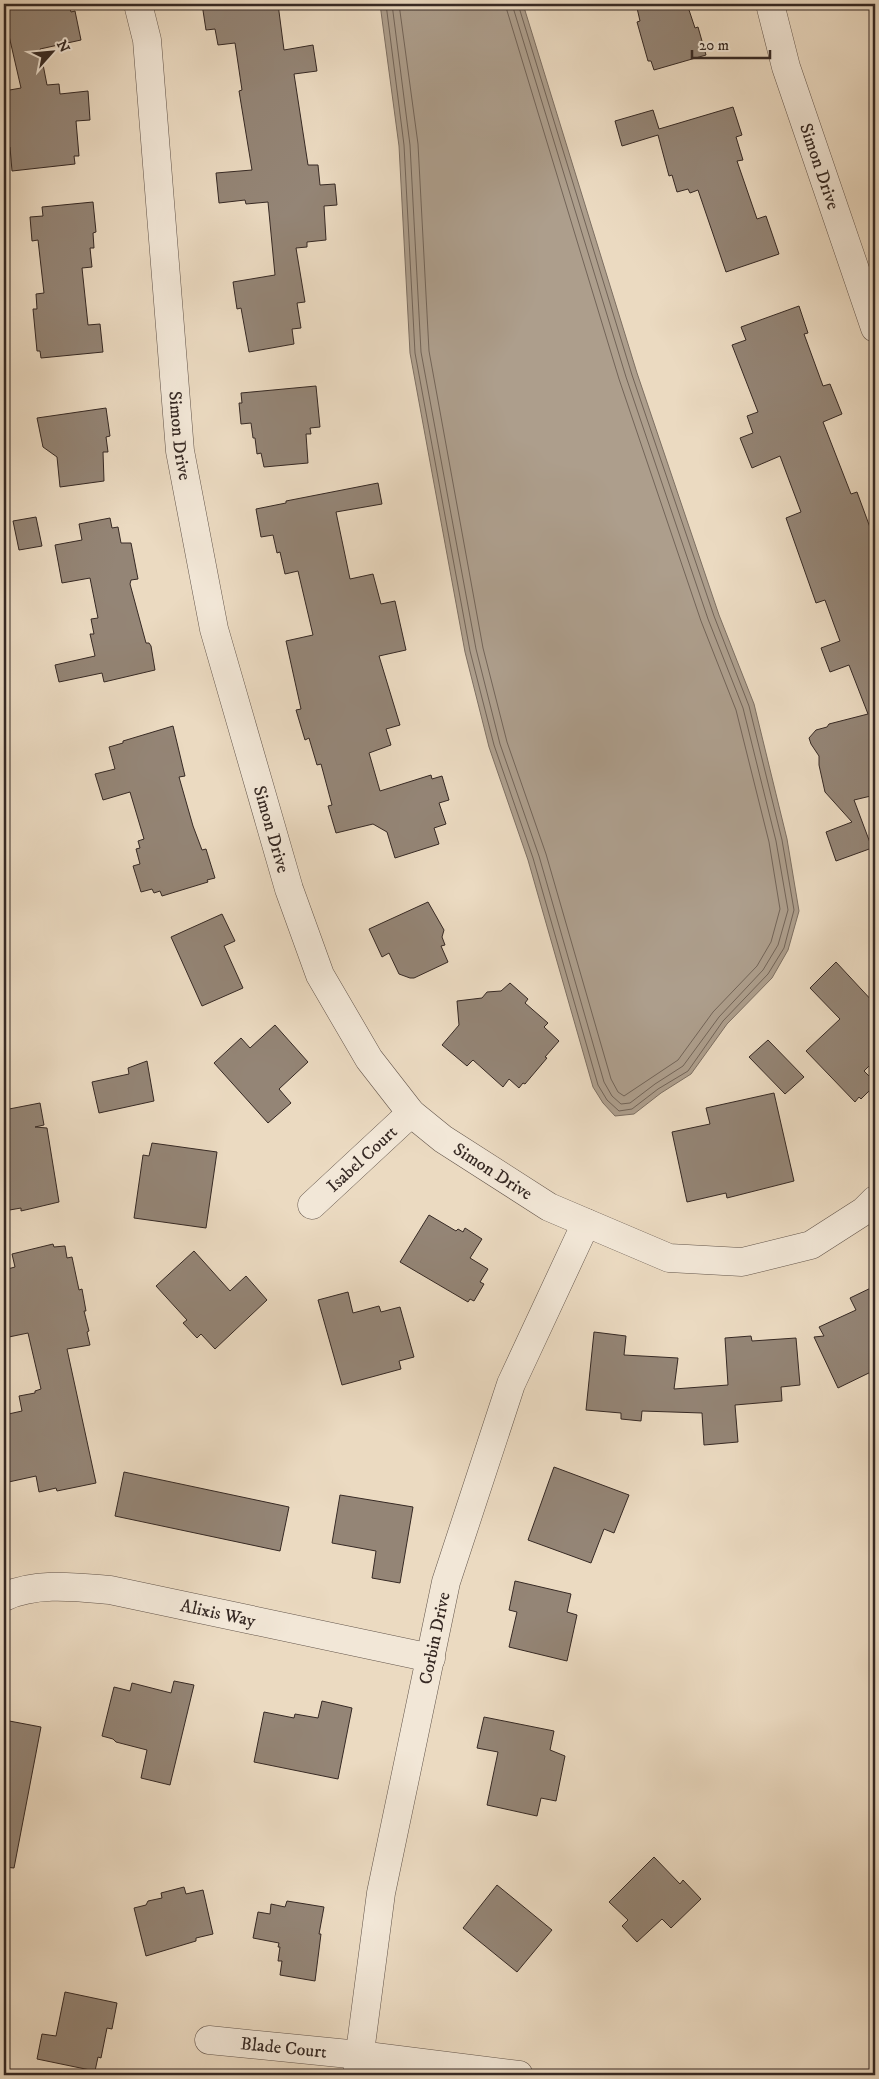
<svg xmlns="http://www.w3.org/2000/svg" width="879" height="2079" viewBox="0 0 879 2079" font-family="'IM FELL DW Pica',serif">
  <rect width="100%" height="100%" fill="#ebdac1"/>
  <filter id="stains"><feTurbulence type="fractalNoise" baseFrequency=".004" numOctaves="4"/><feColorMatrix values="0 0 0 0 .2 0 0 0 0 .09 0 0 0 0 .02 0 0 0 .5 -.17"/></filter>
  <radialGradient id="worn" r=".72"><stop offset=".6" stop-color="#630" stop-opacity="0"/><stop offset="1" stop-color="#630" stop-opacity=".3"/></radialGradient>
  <!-- water -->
  <path fill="#ad9e8c" stroke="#7d6f62" d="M 380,4 L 523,4 L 637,373 L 719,615 L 754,704 L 787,839 L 799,911 L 788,950 L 772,978 L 727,1024 L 691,1074 L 661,1093 L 634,1114 L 615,1116 L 603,1103 L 593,1087 L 528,860 L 489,747 L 465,652 L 410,353 L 399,146 Z"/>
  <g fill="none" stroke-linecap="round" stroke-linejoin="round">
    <!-- shore -->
    <g stroke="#726458" stroke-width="1">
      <path d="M 386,4 L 404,145 L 415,353 L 470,651 L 494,745 L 533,858 L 598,1085 L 607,1100 L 619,1111 L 632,1109 L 658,1089 L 688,1071 L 723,1021 L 768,974 L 784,948 L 794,910 L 782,840 L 749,706 L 714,616 L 632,375 L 518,4"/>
      <path d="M 392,4 L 410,145 L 421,352 L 476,649 L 500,744 L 539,856 L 604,1082 L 612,1096 L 621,1104 L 630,1103 L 655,1084 L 683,1066 L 719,1017 L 763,970 L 778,945 L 788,910 L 776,841 L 743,708 L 708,619 L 626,377 L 512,4"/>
      <path d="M 399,4 L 418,144 L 429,351 L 483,648 L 507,742 L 546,854 L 611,1079 L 618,1092 L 624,1096 L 678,1060 L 713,1012 L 757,966 L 771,942 L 780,909 L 769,842 L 736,710 L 701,621 L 619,379 L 505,4"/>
    </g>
  </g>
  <!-- building -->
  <g fill="#948576" stroke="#362924">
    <path d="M 4,4 L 69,4 L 71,12 L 75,11 L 81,40 L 40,49 L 47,85 L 59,84 L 60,94 L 88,91 L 90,120 L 76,121 L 79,156 L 74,156 L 75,164 L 12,171 L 10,147 L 4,142 L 4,91 L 21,88 L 4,14 Z"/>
    <path d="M 202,4 L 278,4 L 284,50 L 313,45 L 317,71 L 294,74 L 308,165 L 318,165 L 320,185 L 335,184 L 337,205 L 324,206 L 326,240 L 307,242 L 307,247 L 296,248 L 305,302 L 297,303 L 301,328 L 292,329 L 294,344 L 249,352 L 241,308 L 237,309 L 233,282 L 275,275 L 268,202 L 246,204 L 245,200 L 219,203 L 216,173 L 252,170 L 239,91 L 242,90 L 235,43 L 218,45 L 215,29 L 206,30 Z"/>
    <path d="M 651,4 L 687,4 L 695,28 L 698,27 L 706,55 L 654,70 L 651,61 L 648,61 L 637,22 L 640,21 L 637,8 Z"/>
    <path d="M 733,107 L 742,135 L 736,137 L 743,160 L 737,161 L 757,219 L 766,216 L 779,254 L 726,272 L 698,190 L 690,193 L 688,189 L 677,192 L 672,175 L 669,176 L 658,135 L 622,146 L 615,121 L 653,110 L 659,129 Z"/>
    <path d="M 93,202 L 96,232 L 93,233 L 94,248 L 90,248 L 92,267 L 82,268 L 88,325 L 100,324 L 103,352 L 41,358 L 40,351 L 37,351 L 33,309 L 37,309 L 36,294 L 44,293 L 38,240 L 32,241 L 30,217 L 43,216 L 42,207 Z"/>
    <path d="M 799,306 L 808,333 L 804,334 L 823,386 L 830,384 L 842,414 L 823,422 L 851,494 L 857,492 L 875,541 L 875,795 L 854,800 L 872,848 L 836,861 L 826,832 L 852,822 L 825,792 L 819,765 L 819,756 L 811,744 L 809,738 L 816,730 L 827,727 L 829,724 L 868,714 L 849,665 L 830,672 L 821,648 L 840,641 L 825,600 L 816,603 L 786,518 L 801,512 L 780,456 L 752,468 L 740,438 L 753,433 L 747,416 L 758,412 L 732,345 L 746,340 L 741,327 Z"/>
    <path d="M 316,386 L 320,427 L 310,428 L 311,434 L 306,434 L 308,463 L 264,467 L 261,453 L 257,454 L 255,438 L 253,438 L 251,423 L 241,424 L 239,403 L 242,403 L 241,393 Z"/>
    <path d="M 106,408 L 110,436 L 106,437 L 108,452 L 103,452 L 104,481 L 60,487 L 57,457 L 43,447 L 37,418 Z"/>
    <path d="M 378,483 L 382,504 L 336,512 L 350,579 L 373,574 L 381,604 L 395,601 L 406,650 L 379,656 L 400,725 L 386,729 L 391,745 L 369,753 L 380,791 L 431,775 L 432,779 L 442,776 L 449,800 L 439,803 L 446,824 L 434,828 L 439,844 L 395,858 L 387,832 L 373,824 L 336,833 L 328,806 L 332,805 L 321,764 L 317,765 L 309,738 L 305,740 L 296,710 L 301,709 L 286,641 L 313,635 L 298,571 L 285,574 L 280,552 L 277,553 L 273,535 L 261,537 L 256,509 L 286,503 L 286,501 Z"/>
    <path d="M 36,517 L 42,546 L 19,550 L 13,521 Z"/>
    <path d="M 110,518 L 112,528 L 118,527 L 121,543 L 131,543 L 138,579 L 131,580 L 130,584 L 146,643 L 149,643 L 151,646 L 155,670 L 104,682 L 102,673 L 59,682 L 55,665 L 95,656 L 90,634 L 94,634 L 91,619 L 98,618 L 90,578 L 62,583 L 55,545 L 82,540 L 79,524 Z"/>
    <path d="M 173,726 L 185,776 L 179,777 L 193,826 L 202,850 L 206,849 L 215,878 L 207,880 L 208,882 L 162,896 L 160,891 L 154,893 L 152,889 L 141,892 L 133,866 L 140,864 L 136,849 L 140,848 L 138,841 L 144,839 L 130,792 L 103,800 L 95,774 L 115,769 L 109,747 L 123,743 L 123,741 Z"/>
    <path d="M 428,902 L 444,930 L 442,937 L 445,945 L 441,946 L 448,962 L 414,978 L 410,978 L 399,974 L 389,953 L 382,957 L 369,929 Z"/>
    <path d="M 222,914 L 235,941 L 224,946 L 243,988 L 202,1006 L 171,937 Z"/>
    <path d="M 836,962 L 875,1004 L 875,1060 L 864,1071 L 875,1082 L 875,1085 L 861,1099 L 859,1097 L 855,1102 L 806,1051 L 840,1019 L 810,988 Z"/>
    <path d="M 510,983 L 528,999 L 525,1003 L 548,1023 L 544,1027 L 559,1041 L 545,1057 L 547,1058 L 525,1084 L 523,1083 L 519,1088 L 509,1079 L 503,1087 L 473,1060 L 467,1066 L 442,1045 L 459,1025 L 457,1001 L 482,998 L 487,992 L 501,991 Z"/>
    <path d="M 275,1025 L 308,1062 L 279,1089 L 291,1103 L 268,1123 L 214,1063 L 241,1038 L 250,1048 Z"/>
    <path d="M 768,1040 L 804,1077 L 785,1094 L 749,1057 Z"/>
    <path d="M 147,1061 L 154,1101 L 99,1113 L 92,1082 L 129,1074 L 128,1068 Z"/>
    <path d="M 774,1093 L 794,1181 L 727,1198 L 726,1193 L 687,1202 L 672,1132 L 710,1124 L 706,1108 Z"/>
    <path d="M 40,1103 L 44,1125 L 35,1127 L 47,1128 L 59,1202 L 21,1211 L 21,1208 L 4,1211 L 4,1110 Z"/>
    <path d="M 152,1143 L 217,1152 L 206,1228 L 134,1218 L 143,1155 L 149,1156 Z"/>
    <path d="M 429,1215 L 456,1231 L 458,1229 L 463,1232 L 465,1228 L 482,1239 L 470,1258 L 488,1269 L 480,1282 L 484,1284 L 474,1301 L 470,1299 L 468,1302 L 400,1262 Z"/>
    <path d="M 53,1244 L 54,1247 L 65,1246 L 67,1258 L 72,1257 L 79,1290 L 82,1289 L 86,1311 L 84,1311 L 89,1331 L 87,1332 L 90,1345 L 67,1349 L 96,1483 L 57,1491 L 56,1488 L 39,1492 L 36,1476 L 4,1483 L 4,1415 L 22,1411 L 19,1396 L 35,1393 L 35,1391 L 41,1389 L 28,1333 L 4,1338 L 4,1270 L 15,1267 L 12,1254 Z"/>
    <path d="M 194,1251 L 230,1291 L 246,1276 L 267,1300 L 215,1349 L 201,1334 L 197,1338 L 183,1323 L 187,1320 L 156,1286 Z"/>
    <path d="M 875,1286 L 875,1370 L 838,1388 L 814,1337 L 824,1336 L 819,1327 L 856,1310 L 850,1298 Z"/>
    <path d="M 348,1292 L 353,1313 L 379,1306 L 381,1312 L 400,1307 L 414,1357 L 399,1361 L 401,1369 L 342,1385 L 318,1300 Z"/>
    <path d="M 594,1332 L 626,1336 L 624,1355 L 678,1358 L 674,1389 L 728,1385 L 725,1338 L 751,1336 L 752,1341 L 796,1338 L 800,1385 L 781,1387 L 782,1401 L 735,1405 L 738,1442 L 704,1445 L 702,1413 L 642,1411 L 641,1421 L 621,1419 L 621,1413 L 586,1410 Z"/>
    <path d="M 554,1467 L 629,1495 L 614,1533 L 604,1529 L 591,1563 L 528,1540 Z"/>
    <path d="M 124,1472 L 289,1507 L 280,1551 L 115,1516 Z"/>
    <path d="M 340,1495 L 413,1507 L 400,1583 L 372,1578 L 376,1551 L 332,1543 Z"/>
    <path d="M 515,1581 L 571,1594 L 567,1612 L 577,1615 L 567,1661 L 509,1647 L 517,1612 L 509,1610 Z"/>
    <path d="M 174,1681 L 194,1685 L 170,1785 L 141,1778 L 147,1750 L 116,1742 L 113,1739 L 102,1736 L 114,1687 L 130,1691 L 132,1683 L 171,1693 Z"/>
    <path d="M 322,1701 L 352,1708 L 338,1779 L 254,1762 L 264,1712 L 294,1718 L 295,1714 L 318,1718 Z"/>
    <path d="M 484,1717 L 554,1731 L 550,1750 L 565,1756 L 556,1801 L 541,1798 L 537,1816 L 487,1805 L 498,1752 L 477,1748 Z"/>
    <path d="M 4,1720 L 41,1727 L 14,1868 L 4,1867 Z"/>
    <path d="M 654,1857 L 680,1884 L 683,1880 L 701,1899 L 671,1928 L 662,1919 L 637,1942 L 622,1926 L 628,1920 L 609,1902 Z"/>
    <path d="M 497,1885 L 552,1930 L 517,1972 L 463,1928 Z"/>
    <path d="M 184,1887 L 186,1894 L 203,1890 L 213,1934 L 196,1938 L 196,1941 L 146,1956 L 134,1908 L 146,1905 L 148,1901 L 162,1898 L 161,1893 Z"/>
    <path d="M 287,1901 L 324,1907 L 319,1934 L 321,1934 L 315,1981 L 280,1975 L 282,1961 L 278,1961 L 280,1947 L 278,1947 L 279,1943 L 253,1938 L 258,1912 L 270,1914 L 271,1904 L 285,1907 Z"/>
    <path d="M 65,1992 L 117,2003 L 112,2029 L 107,2028 L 101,2058 L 98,2057 L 95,2071 L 37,2059 L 42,2034 L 56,2036 Z"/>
  </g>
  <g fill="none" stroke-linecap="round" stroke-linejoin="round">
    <!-- minor casing -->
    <g stroke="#63554b" stroke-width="29">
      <g id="minor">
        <path id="s1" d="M 138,4 L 147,40 L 180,451 L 214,629 L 289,889 L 320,975 L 369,1059 L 411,1113 L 443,1139 L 549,1207 L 669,1258 L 742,1262 L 811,1245 L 864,1211 L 875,1200"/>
        <path id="s2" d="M 770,4 L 786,67 L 875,328"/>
        <path id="s3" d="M 312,1205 L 411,1113"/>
        <path id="s4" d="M 4,1597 C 36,1582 75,1587 110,1590 L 431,1658"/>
        <path id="s5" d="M 209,2040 L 359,2055 L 519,2075"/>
        <path id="s6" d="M 357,2075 L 381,1893 L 446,1582 L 511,1384 L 586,1223"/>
      </g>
    </g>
    <!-- minor -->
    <use href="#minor" stroke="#f2e7d7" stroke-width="28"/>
  </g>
  <g text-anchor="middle" stroke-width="5" stroke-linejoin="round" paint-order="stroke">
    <!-- street labels -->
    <g font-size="18" fill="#362924" stroke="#f2e7d7">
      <text dy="6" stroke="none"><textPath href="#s2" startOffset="170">Simon Drive</textPath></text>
      <text dy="6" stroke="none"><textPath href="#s1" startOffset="434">Simon Drive</textPath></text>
      <text dy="6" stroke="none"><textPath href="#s1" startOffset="839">Simon Drive</textPath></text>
      <text dy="6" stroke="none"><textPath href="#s3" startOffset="68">Isabel Court</textPath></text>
      <text dy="6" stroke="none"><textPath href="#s1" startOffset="1259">Simon Drive</textPath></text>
      <text dy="6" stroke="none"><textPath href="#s4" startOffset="218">Alixis Way</textPath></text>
      <text dy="6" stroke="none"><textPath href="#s6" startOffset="444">Corbin Drive</textPath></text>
      <text dy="6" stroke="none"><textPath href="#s5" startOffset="75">Blade Court</textPath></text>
    </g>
  </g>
  <!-- margin -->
  <rect width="879" height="2079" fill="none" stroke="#ebdac1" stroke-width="20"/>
  <rect x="5" y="5" width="869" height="2069" fill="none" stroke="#362924" stroke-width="2.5"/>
  <rect x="10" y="10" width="859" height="2059" fill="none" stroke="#362924"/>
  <!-- north arrow -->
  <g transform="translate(52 52) rotate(63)" stroke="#f2e7d7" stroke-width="4" paint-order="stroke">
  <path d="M0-4L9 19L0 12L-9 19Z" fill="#362924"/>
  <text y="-8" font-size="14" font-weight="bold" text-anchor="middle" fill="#362924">N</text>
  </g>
  <!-- scale -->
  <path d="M692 50v8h78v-8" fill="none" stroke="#362924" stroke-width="2.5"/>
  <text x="699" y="50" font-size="15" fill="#362924" stroke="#f2e7d7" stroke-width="4" paint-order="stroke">20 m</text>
  <rect width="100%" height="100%" filter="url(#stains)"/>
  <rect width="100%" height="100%" fill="url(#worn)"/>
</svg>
